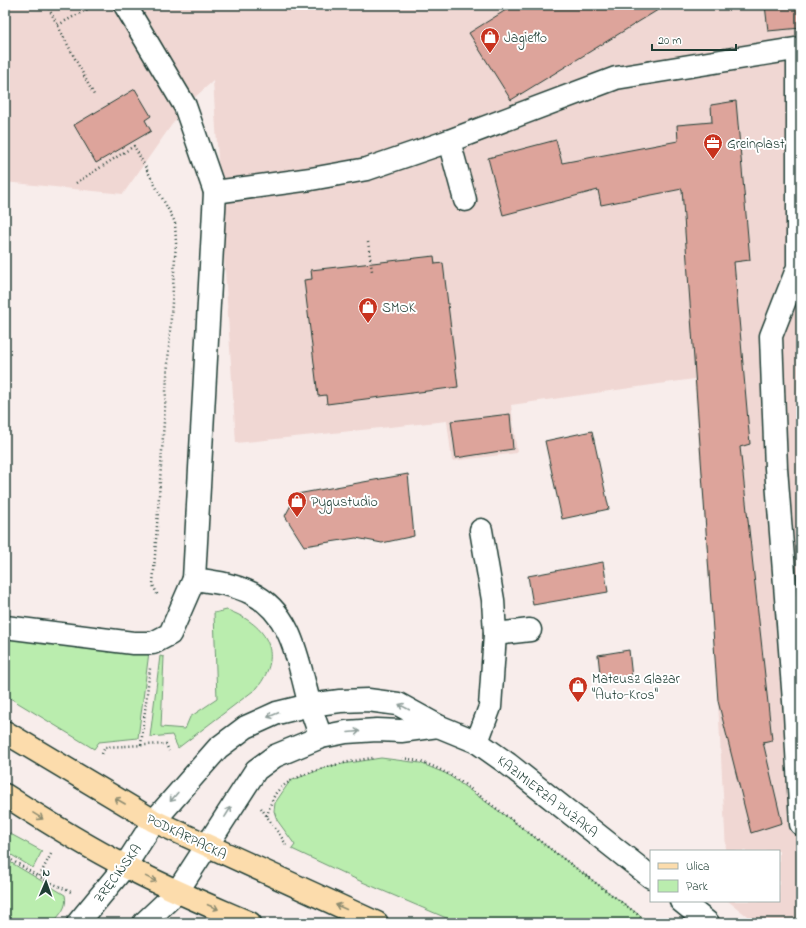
<svg xmlns="http://www.w3.org/2000/svg" width="806" height="928" viewBox="0 0 806 928" font-family="'Indie Flower',sans-serif">
  <rect width="100%" height="100%" fill="#f8edeb"/>
  <filter id="ink" filterUnits="userSpaceOnUse"><feTurbulence type="fractalNoise" baseFrequency=".025" numOctaves="2"/><feDisplacementMap in="SourceGraphic" scale="8" xChannelSelector="R" yChannelSelector="G"/><feConvolveMatrix kernelMatrix="1 2 1 2 8 2 1 2 1" color-interpolation-filters="sRGB"/></filter>
  <g filter="url(#ink)">
    <!-- built -->
    <path fill="#f0d7d3" d="M 5,5 L 801,5 L 801,923 L 756,923 L 728,901 L 779,901 L 779,851 L 726,851 L 718,701 L 694,379 L 511,405 L 517,453 L 452,461 L 447,421 L 236,443 L 213,81 L 185,106 L 123,194 L 5,182 Z"/>
    <!-- green -->
    <g fill="#baedae" stroke="#6c9571">
      <path d="M 227,610 C 264,623 286,652 257,688 L 178,748 L 172,735 L 150,737 L 160,656 L 164,657 L 161,727 L 185,729 L 190,717 L 217,699 L 214,613 Z"/>
      <path d="M 5,636 L 149,652 L 138,738 L 99,742 L 94,749 L 5,695 Z"/>
      <path d="M 381,758 L 420,763 L 447,774 L 514,822 L 650,923 L 458,923 L 360,881 L 292,849 L 295,845 L 277,820 L 274,811 L 275,803 L 290,781 L 330,766 Z"/>
      <path d="M 5,831 L 42,851 L 33,868 L 5,851 Z"/>
      <path d="M 5,859 L 65,895 C 68,907 60,915 52,923 L 5,923 Z"/>
    </g>
    <!-- building -->
    <g fill="#dda49b" stroke="#1f3d34">
      <path d="M 514,5 L 666,5 L 511,100 L 469,33 Z"/>
      <path d="M 765,5 L 801,5 L 801,28 L 768,31 Z"/>
      <path d="M 135,89 L 151,116 L 145,120 L 151,131 L 96,163 L 74,125 Z"/>
      <path d="M 736,101 L 750,260 L 734,262 L 750,444 L 740,447 L 772,740 L 763,742 L 782,823 L 751,833 L 718,701 L 682,189 L 601,205 L 598,190 L 503,215 L 488,158 L 556,140 L 562,163 L 678,141 L 677,125 L 712,122 L 711,105 Z"/>
      <path d="M 434,256 L 435,264 L 443,263 L 458,387 L 327,404 L 326,395 L 318,396 L 304,280 L 312,279 L 311,270 Z"/>
      <path d="M 510,414 L 513,449 L 456,458 L 451,421 Z"/>
      <path d="M 592,431 L 609,509 L 562,519 L 545,441 Z"/>
      <path d="M 408,474 L 414,536 L 382,543 L 356,538 L 304,546 L 285,516 L 297,494 Z"/>
      <path d="M 603,562 L 608,592 L 533,605 L 528,576 Z"/>
      <path d="M 629,650 L 632,678 L 601,683 L 598,655 Z"/>
    </g>
    <g fill="none" stroke-linecap="round" stroke-linejoin="round">
      <!-- minor casing -->
      <g stroke="#1f3d34" stroke-width="25">
        <g id="minor">
          <path d="M 125,5 L 185,106 L 215,192 L 194,579 C 214,582 233,584 251,593 C 294,614 298,664 310,705 C 313,716 317,726 321,737"/>
          <path d="M 798,49 L 798,267 L 771,336 L 776,468 L 795,714 L 801,824"/>
          <path d="M 449,141 L 465,200"/>
          <path d="M 215,192 L 311,179 L 367,169 L 449,141 L 616,78 L 801,48"/>
          <path d="M 5,627 L 133,643 L 153,643 L 170,634 L 194,579"/>
          <path d="M 495,634 L 530,630"/>
          <path d="M 477,742 L 490,707 L 495,634 L 493,600 L 481,530"/>
          <path d="M 681,901 L 708,923"/>
          <path d="M 78,923 L 125,866 L 154,821 L 218,748 L 246,727 L 277,713 L 310,705 L 340,701 L 368,700 L 398,704 L 438,726 L 477,742 L 508,764 L 651,877"/>
          <path d="M 144,923 L 177,892 L 256,770 L 275,756 L 321,737 L 346,732 L 377,730 L 401,731 L 438,726"/>
        </g>
      </g>
      <!-- major casing -->
      <g stroke="#1f3d34" stroke-width="25">
        <g id="major">
          <path d="M 5,732 L 154,821 L 377,923"/>
          <path d="M 5,795 C 44,820 84,845 125,866 C 166,888 208,905 250,923"/>
        </g>
      </g>
      <!-- path -->
      <g stroke="#1f3d34" stroke-width="2.5" stroke-dasharray="1 3" stroke-linecap="butt">
        <path d="M 47,5 L 94,95"/>
        <path d="M 58,25 L 95,5"/>
        <path d="M 76,183 L 134,146 L 175,222 L 176,243 L 153,585 L 158,596"/>
        <path d="M 368,242 L 372,271"/>
        <path d="M 141,745 L 150,668"/>
        <path d="M 102,754 L 105,747 L 166,744 L 169,751"/>
        <path d="M 402,758 C 426,761 445,771 464,784 L 649,923"/>
        <path d="M 261,808 L 286,844 L 284,847"/>
        <path d="M 267,816 C 269,808 272,799 276,793 C 292,772 348,761 373,758"/>
        <path d="M 51,854 L 39,877 L 71,892"/>
        <path d="M 5,856 L 39,877"/>
      </g>
      <!-- minor -->
      <use href="#minor" stroke="#fff" stroke-width="22"/>
      <!-- major -->
      <use href="#major" stroke="#fcdcac" stroke-width="22"/>
    </g>
    <!-- one-way arrows -->
    <defs><path id="oneway-shaft" d="M-6 0H5M1.5-3L5.5 0L1.5 3" fill="none" stroke-width="1.6" stroke-linecap="round" stroke-linejoin="round"/></defs>
    <g stroke="#8f9e9a">
      <use href="#oneway-shaft" transform="translate(404 707) rotate(-152)"/>
      <use href="#oneway-shaft" transform="translate(273 715) rotate(157)"/>
      <use href="#oneway-shaft" transform="translate(354 732) rotate(-5)"/>
      <use href="#oneway-shaft" transform="translate(174 797) rotate(130)"/>
      <use href="#oneway-shaft" transform="translate(228 812) rotate(-58)"/>
    </g>
    <g stroke="#8e8c70">
      <use href="#oneway-shaft" transform="translate(120 801) rotate(-150)"/>
      <use href="#oneway-shaft" transform="translate(38 816) rotate(32)"/>
      <use href="#oneway-shaft" transform="translate(151 879) rotate(26)"/>
      <use href="#oneway-shaft" transform="translate(213 907) rotate(23)"/>
      <use href="#oneway-shaft" transform="translate(341 907) rotate(-156)"/>
    </g>
  </g>
  <!-- icons -->
  <defs>
    <g id="shop-pin" transform="scale(1)"><path d="M0 17L-7.5 6A9.5 9.5 0 1 1 7.5 6Z" fill="#c8321e" stroke="#fff"/><path d="M-5-2.5h2.3a2.7 3.5 0 0 1 5.4 0H5L5.5 6h-11ZM-1.5-2.5h3a1.5 2.3 0 0 0-3 0Z" fill="#fff"/></g>
    <g id="office-pin" transform="scale(1)"><path d="M0 17L-7.5 6A9.5 9.5 0 1 1 7.5 6Z" fill="#c8321e" stroke="#fff"/><path d="M-6-3h4V-5.5h4V-3h4V5H-6ZM-1-4.5V-3h2v-1.5ZM-6 0V1H6V0Z" fill="#fff"/></g>
  </defs>
  <g fill-rule="evenodd">
    <use href="#shop-pin" x="490" y="37"/>
    <use href="#office-pin" x="713" y="143"/>
    <use href="#shop-pin" x="368" y="307"/>
    <use href="#shop-pin" x="297" y="501"/>
    <use href="#shop-pin" x="578" y="686"/>
  </g>
  <g text-anchor="middle" stroke-width="4" stroke-linejoin="round" paint-order="stroke">
    <!-- poi labels -->
    <g font-size="14" fill="#1f3d34" stroke="#fff" text-anchor="start">
      <text x="504" y="42">Jagiełło</text>
      <text x="727" y="148">Greinplast</text>
      <text x="382" y="312">SMOK</text>
      <text x="311" y="506">Pygustudio</text>
      <text x="592" y="683">Mateusz Glazar<tspan x="592" dy="16">"Auto-Kros"</tspan></text>
    </g>
    <!-- street labels -->
    <g font-size="14" fill="#1f3d34" stroke="#fff">
      <text transform="translate(548 796) rotate(38)" y="5">KAZIMIERZA PUŻAKA</text>
      <text transform="translate(187 836) rotate(26)" y="5">PODKARPACKA</text>
      <text transform="translate(117 873) rotate(-53)" y="5">ZRĘCIŃSKA</text>
    </g>
  </g>
  <!-- margin -->
  <rect width="806" height="928" fill="none" stroke="#fff" stroke-width="20"/>
  <rect x="10" y="10" width="786" height="908" fill="none" stroke="#1f3d34" stroke-width="1.5" filter="url(#ink)"/>
  <!-- legend -->
  <rect x="650" y="850" width="130" height="52" fill="#ffffff" stroke="#a5b1ae"/>
  <rect x="658" y="863" width="20" height="6" fill="#fcdcac" stroke="#a5b1ae"/>
  <text x="686" y="870" font-size="12" fill="#1f3d34">Ulica</text>
  <rect x="658" y="880" width="20" height="12" fill="#baedae" stroke="#a5b1ae"/>
  <text x="686" y="890" font-size="12" fill="#1f3d34">Park</text>
  <!-- north arrow -->
  <g transform="translate(46 882) rotate(2)" stroke="#ffffff" stroke-width="3" paint-order="stroke">
  <path d="M0-3L7 15L0 10L-7 15Z" fill="#1f3d34"/>
  <text y="-6" font-size="11" font-weight="bold" text-anchor="middle" fill="#1f3d34">N</text>
  </g>
  <!-- scale -->
  <path d="M652 44v6h84v-6" fill="none" stroke="#1f3d34" stroke-width="2"/>
  <text x="658" y="44" font-size="12" fill="#1f3d34" stroke="#ffffff" stroke-width="3" paint-order="stroke">20 m</text>
</svg>
